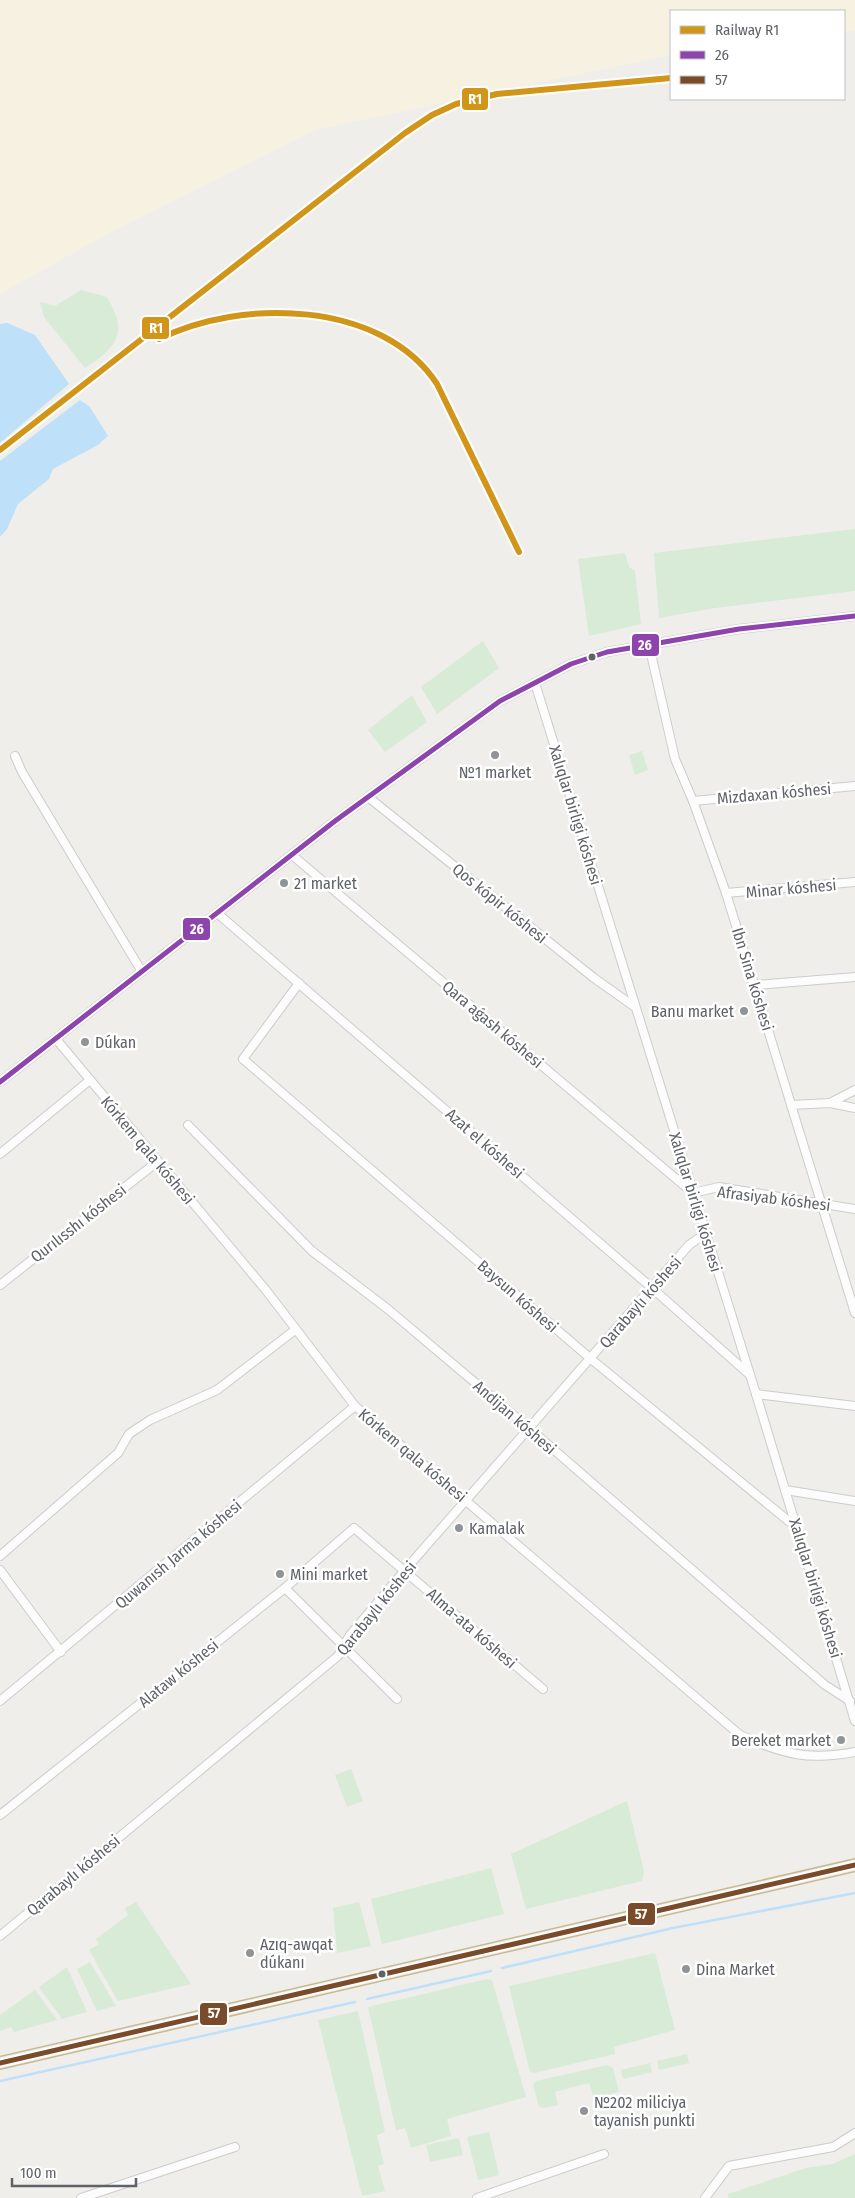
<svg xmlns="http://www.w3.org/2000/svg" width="855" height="2198" viewBox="0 0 855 2198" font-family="'Fira Sans Condensed',sans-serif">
  <rect width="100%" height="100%" fill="#efeeea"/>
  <!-- green -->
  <g fill="#d8ebd6">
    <path d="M 81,290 L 107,297 C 111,305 117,315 118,323 C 121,345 101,357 85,368 L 44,317 L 40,302 L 55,306 Z"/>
    <path d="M 855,529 L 855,591 L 715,608 L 659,618 L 654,553 Z"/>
    <path d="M 625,553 L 629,567 L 635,571 L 641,624 L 589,636 L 578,559 Z"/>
    <path d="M 483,641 L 499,668 L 437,714 L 421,687 Z"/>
    <path d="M 412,695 L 427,722 L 385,752 L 368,730 Z"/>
    <path d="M 642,751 L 648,770 L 635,775 L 629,755 Z"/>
    <path d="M 351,1769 L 363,1801 L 347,1807 L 335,1775 Z"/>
    <path d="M 627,1801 L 644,1871 L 642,1881 L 526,1909 L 511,1854 Z"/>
    <path d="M 491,1868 L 504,1914 L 382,1944 L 371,1899 Z"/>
    <path d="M 136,1902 L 191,1984 L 118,2001 L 89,1950 L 99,1944 L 96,1939 L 128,1915 L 125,1908 Z"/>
    <path d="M 359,1902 L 371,1946 L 337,1953 L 333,1908 Z"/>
    <path d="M 655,1953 L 675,2030 L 614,2047 L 615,2054 L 534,2073 L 530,2072 L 509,1986 Z"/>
    <path d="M 90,1962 L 116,2006 L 97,2011 L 77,1969 Z"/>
    <path d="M 67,1967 L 87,2012 L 62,2019 L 39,1987 Z"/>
    <path d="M 487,1979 L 492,1980 L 526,2097 L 447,2119 L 451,2136 L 411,2148 L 405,2128 L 396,2130 L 368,2007 Z"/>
    <path d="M 35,1990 L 57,2020 L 14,2032 L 11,2027 L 0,2031 L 0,2015 Z"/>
    <path d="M 358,2011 L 385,2132 L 377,2135 L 384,2164 L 378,2166 L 385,2191 L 362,2196 L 318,2020 Z"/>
    <path d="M 687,2054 L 689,2063 L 659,2070 L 657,2061 Z"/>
    <path d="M 650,2063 L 652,2072 L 623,2079 L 621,2070 Z"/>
    <path d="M 607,2065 L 613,2068 L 619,2092 L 594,2098 L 589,2083 L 555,2092 L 558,2105 L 543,2108 L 539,2106 L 533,2085 L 536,2081 Z"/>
    <path d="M 489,2132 L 499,2175 L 478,2180 L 467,2137 Z"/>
    <path d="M 459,2138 L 463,2155 L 430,2162 L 426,2145 Z"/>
    <path d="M 855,2154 L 855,2198 L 728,2198 L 728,2194 L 806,2168 L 833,2164 Z"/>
  </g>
  <!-- sand -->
  <path fill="#f6f1e1" d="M 0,0 L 855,0 L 855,31 L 844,32 L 844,11 L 671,11 L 671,55 L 315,130 L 111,232 L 0,294 Z"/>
  <!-- water -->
  <g fill="#bfe0f9">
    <path d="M 7,323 L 35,335 L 69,384 L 0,443 L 0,324 Z"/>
    <path d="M 80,400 L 89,406 L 108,436 L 98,445 L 53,469 L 49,479 L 18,504 L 7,529 L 0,537 L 0,461 Z"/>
  </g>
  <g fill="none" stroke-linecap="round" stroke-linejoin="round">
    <!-- stream -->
    <g stroke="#bfe0f9" stroke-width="2.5">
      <path d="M 502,1968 L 673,1928 L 855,1893"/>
      <path d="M 367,1999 L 491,1971"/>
      <path d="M 0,2081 L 355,2002"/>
    </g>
    <!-- minor casing -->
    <g stroke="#cbcccc" stroke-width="10">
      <g id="minor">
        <path d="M 649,645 L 675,759 L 693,801 L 726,893 L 855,1313"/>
        <path d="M 535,683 L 756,1394 L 855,1721"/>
        <path d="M 15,756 L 22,772 L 142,972"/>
        <path d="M 368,797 L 594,978 L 635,1007"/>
        <path d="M 693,801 L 855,786"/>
        <path d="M 292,855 L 693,1193 L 719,1187 L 855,1209"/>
        <path d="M 726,893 L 855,882"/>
        <path d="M 217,913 L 652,1288 L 750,1375"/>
        <path d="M 299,983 L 243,1059 L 591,1359 L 797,1528"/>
        <path d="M 755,985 L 855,977"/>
        <path d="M 56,1039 L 265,1289 L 355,1406 L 740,1735 C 783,1754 808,1761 855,1752"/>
        <path d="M 0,1082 L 335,821 L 500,701 L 571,664 L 607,652 L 739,629 L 855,616"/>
        <path d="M 830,1103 L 855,1090"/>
        <path d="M 791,1105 L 830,1103 L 855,1108"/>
        <path d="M 188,1125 L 312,1251 L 389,1310 L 530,1429 L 825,1685 L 850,1701"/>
        <path d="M 0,1154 L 90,1080"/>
        <path d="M 0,1285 L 157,1162"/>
        <path d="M 756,1394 L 855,1406"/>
        <path d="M 785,1490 L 855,1501"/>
        <path d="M 0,1556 L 118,1453 L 129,1434 L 150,1420 L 217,1390 L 295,1330"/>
        <path d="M 0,1570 L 61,1652"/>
        <path d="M 285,1588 L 397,1699"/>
        <path d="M 0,1701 L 355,1406"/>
        <path d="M 0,1815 L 285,1588 L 354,1528 L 543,1689"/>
        <path d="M 0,1936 L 338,1656 L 350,1635 L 405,1570 L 689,1245 L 706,1233"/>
        <path d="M 81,2198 L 235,2147"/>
        <path d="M 477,2198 L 604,2154"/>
        <path d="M 705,2198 L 729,2166 L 833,2147 L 855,2133"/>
      </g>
    </g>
    <!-- highway casing -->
    <g stroke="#c8b996" stroke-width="14">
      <path id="highway" d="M 0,2063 L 855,1865"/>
    </g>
    <!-- minor -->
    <use href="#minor" stroke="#fdfcfc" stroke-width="8"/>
    <!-- highway -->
    <use href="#highway" stroke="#f0ede3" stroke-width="11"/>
    <!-- bus-1 casing -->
    <g stroke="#fff" stroke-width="9">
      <path id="bus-1" d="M 0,1082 L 335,821 L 500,701 L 571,664 L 607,652 L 739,629 L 855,616"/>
    </g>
    <!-- bus-2 casing -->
    <g stroke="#fff" stroke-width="9">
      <path id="bus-2" d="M 0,2063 L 855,1865"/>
    </g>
    <!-- bus-1 -->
    <use href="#bus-1" stroke="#8e44ad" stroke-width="5"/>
    <!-- bus-2 -->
    <use href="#bus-2" stroke="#7a4b2a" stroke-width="5"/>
    <!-- rail-1 casing -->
    <g stroke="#fff" stroke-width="10">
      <g id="rail-1">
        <path d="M 159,339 C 241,298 382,300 437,384 L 519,552"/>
        <path d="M 0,450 L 405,133 L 432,115 L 456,104 L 497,94 L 671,78"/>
      </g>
    </g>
    <!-- rail-1 -->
    <use href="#rail-1" stroke="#d1951a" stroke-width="6"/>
  </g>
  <!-- markers -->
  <g fill="#5f6368" stroke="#fff" stroke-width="2">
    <circle cx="592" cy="657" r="4.5"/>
    <circle cx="382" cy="1974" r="4.5"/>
  </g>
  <g fill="#919496" stroke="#fff" stroke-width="2">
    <circle cx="495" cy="755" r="5"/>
    <circle cx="284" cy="883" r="5"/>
    <circle cx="744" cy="1011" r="5"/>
    <circle cx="85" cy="1042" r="5"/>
    <circle cx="459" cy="1528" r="5"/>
    <circle cx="280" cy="1574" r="5"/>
    <circle cx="841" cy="1740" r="5"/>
    <circle cx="250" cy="1953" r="5"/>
    <circle cx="686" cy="1969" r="5"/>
    <circle cx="584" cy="2111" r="5"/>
  </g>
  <g text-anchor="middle" stroke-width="5" stroke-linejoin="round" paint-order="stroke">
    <!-- poi labels -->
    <g font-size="16" fill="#5f6368" stroke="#fff" text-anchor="start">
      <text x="495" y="778" text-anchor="middle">№1 market</text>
      <text x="294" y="889">21 market</text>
      <text x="734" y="1017" text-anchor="end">Banu market</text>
      <text x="95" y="1048">Dúkan</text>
      <text x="469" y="1534">Kamalak</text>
      <text x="290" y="1580">Mini market</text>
      <text x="831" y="1746" text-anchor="end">Bereket market</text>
      <text x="260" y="1950">Azıq-awqat<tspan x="260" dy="18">dúkanı</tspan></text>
      <text x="696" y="1975">Dina Market</text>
      <text x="594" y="2108">№202 miliciya<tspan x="594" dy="18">tayanish punkti</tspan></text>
    </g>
    <!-- street labels -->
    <g font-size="16" fill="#5f6368" stroke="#fff">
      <text transform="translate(774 793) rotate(-5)" y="6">Mizdaxan kóshesi</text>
      <text transform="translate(576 815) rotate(73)" y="6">Xalıqlar birligi kóshesi</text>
      <text transform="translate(791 888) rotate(-5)" y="6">Minar kóshesi</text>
      <text transform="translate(500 903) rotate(39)" y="6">Qos kópir kóshesi</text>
      <text transform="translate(753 979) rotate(73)" y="6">Ibn Sina kóshesi</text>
      <text transform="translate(493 1024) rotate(40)" y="6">Qara aǵash kóshesi</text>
      <text transform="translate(485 1143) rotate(41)" y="6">Azat el kóshesi</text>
      <text transform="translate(148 1150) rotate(50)" y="6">Kórkem qala kóshesi</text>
      <text transform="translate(774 1198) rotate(7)" y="6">Afrasiyab kóshesi</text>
      <text transform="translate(696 1202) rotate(73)" y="6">Xalıqlar birligi kóshesi</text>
      <text transform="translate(78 1223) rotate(-38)" y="6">Qurılısshı kóshesi</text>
      <text transform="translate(518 1296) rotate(41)" y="6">Baysun kóshesi</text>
      <text transform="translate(640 1302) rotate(-49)" y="6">Qarabaylı kóshesi</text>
      <text transform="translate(515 1417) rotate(41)" y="6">Andijan kóshesi</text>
      <text transform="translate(413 1455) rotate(40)" y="6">Kórkem qala kóshesi</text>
      <text transform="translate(178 1554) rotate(-40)" y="6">Quwanısh Jarma kóshesi</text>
      <text transform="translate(816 1588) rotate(73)" y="6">Xalıqlar birligi kóshesi</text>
      <text transform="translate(376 1608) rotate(-51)" y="6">Qarabaylı kóshesi</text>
      <text transform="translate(472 1628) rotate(41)" y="6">Alma-ata kóshesi</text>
      <text transform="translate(178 1673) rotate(-39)" y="6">Alataw kóshesi</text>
      <text transform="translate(73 1875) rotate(-40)" y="6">Qarabaylı kóshesi</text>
    </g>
  </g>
  <g stroke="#fff" stroke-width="2">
    <rect x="461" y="87" width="28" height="24" rx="5" fill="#d1951a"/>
    <rect x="141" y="316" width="29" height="24" rx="5" fill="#d1951a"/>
    <rect x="631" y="633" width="29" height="24" rx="5" fill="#8e44ad"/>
    <rect x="182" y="917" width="29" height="24" rx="5" fill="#8e44ad"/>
    <rect x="627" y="1902" width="29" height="24" rx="5" fill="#7a4b2a"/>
    <rect x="199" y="2002" width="29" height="24" rx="5" fill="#7a4b2a"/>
  </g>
  <g font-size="14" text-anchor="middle" font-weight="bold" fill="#fff">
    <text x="475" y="104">R1</text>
    <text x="156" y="333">R1</text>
    <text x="645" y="650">26</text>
    <text x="197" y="934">26</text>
    <text x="641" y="1919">57</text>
    <text x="214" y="2018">57</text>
  </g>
  <!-- legend -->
  <rect x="670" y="10" width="175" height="90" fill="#ffffff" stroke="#bfc1c3"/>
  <rect x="680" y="26" width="25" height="8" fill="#d1951a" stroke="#bfc1c3"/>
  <text x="715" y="35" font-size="15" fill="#5f6368">Railway R1</text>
  <rect x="680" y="51" width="25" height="8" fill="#8e44ad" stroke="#bfc1c3"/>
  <text x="715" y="60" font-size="15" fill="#5f6368">26</text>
  <rect x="680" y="76" width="25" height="8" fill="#7a4b2a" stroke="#bfc1c3"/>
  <text x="715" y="85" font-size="15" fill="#5f6368">57</text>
  <!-- scale -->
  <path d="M12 2178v8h124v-8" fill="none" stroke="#5f6368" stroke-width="2.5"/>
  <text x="20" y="2178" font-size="15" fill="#5f6368" stroke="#ffffff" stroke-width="4" paint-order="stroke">100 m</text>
</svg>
